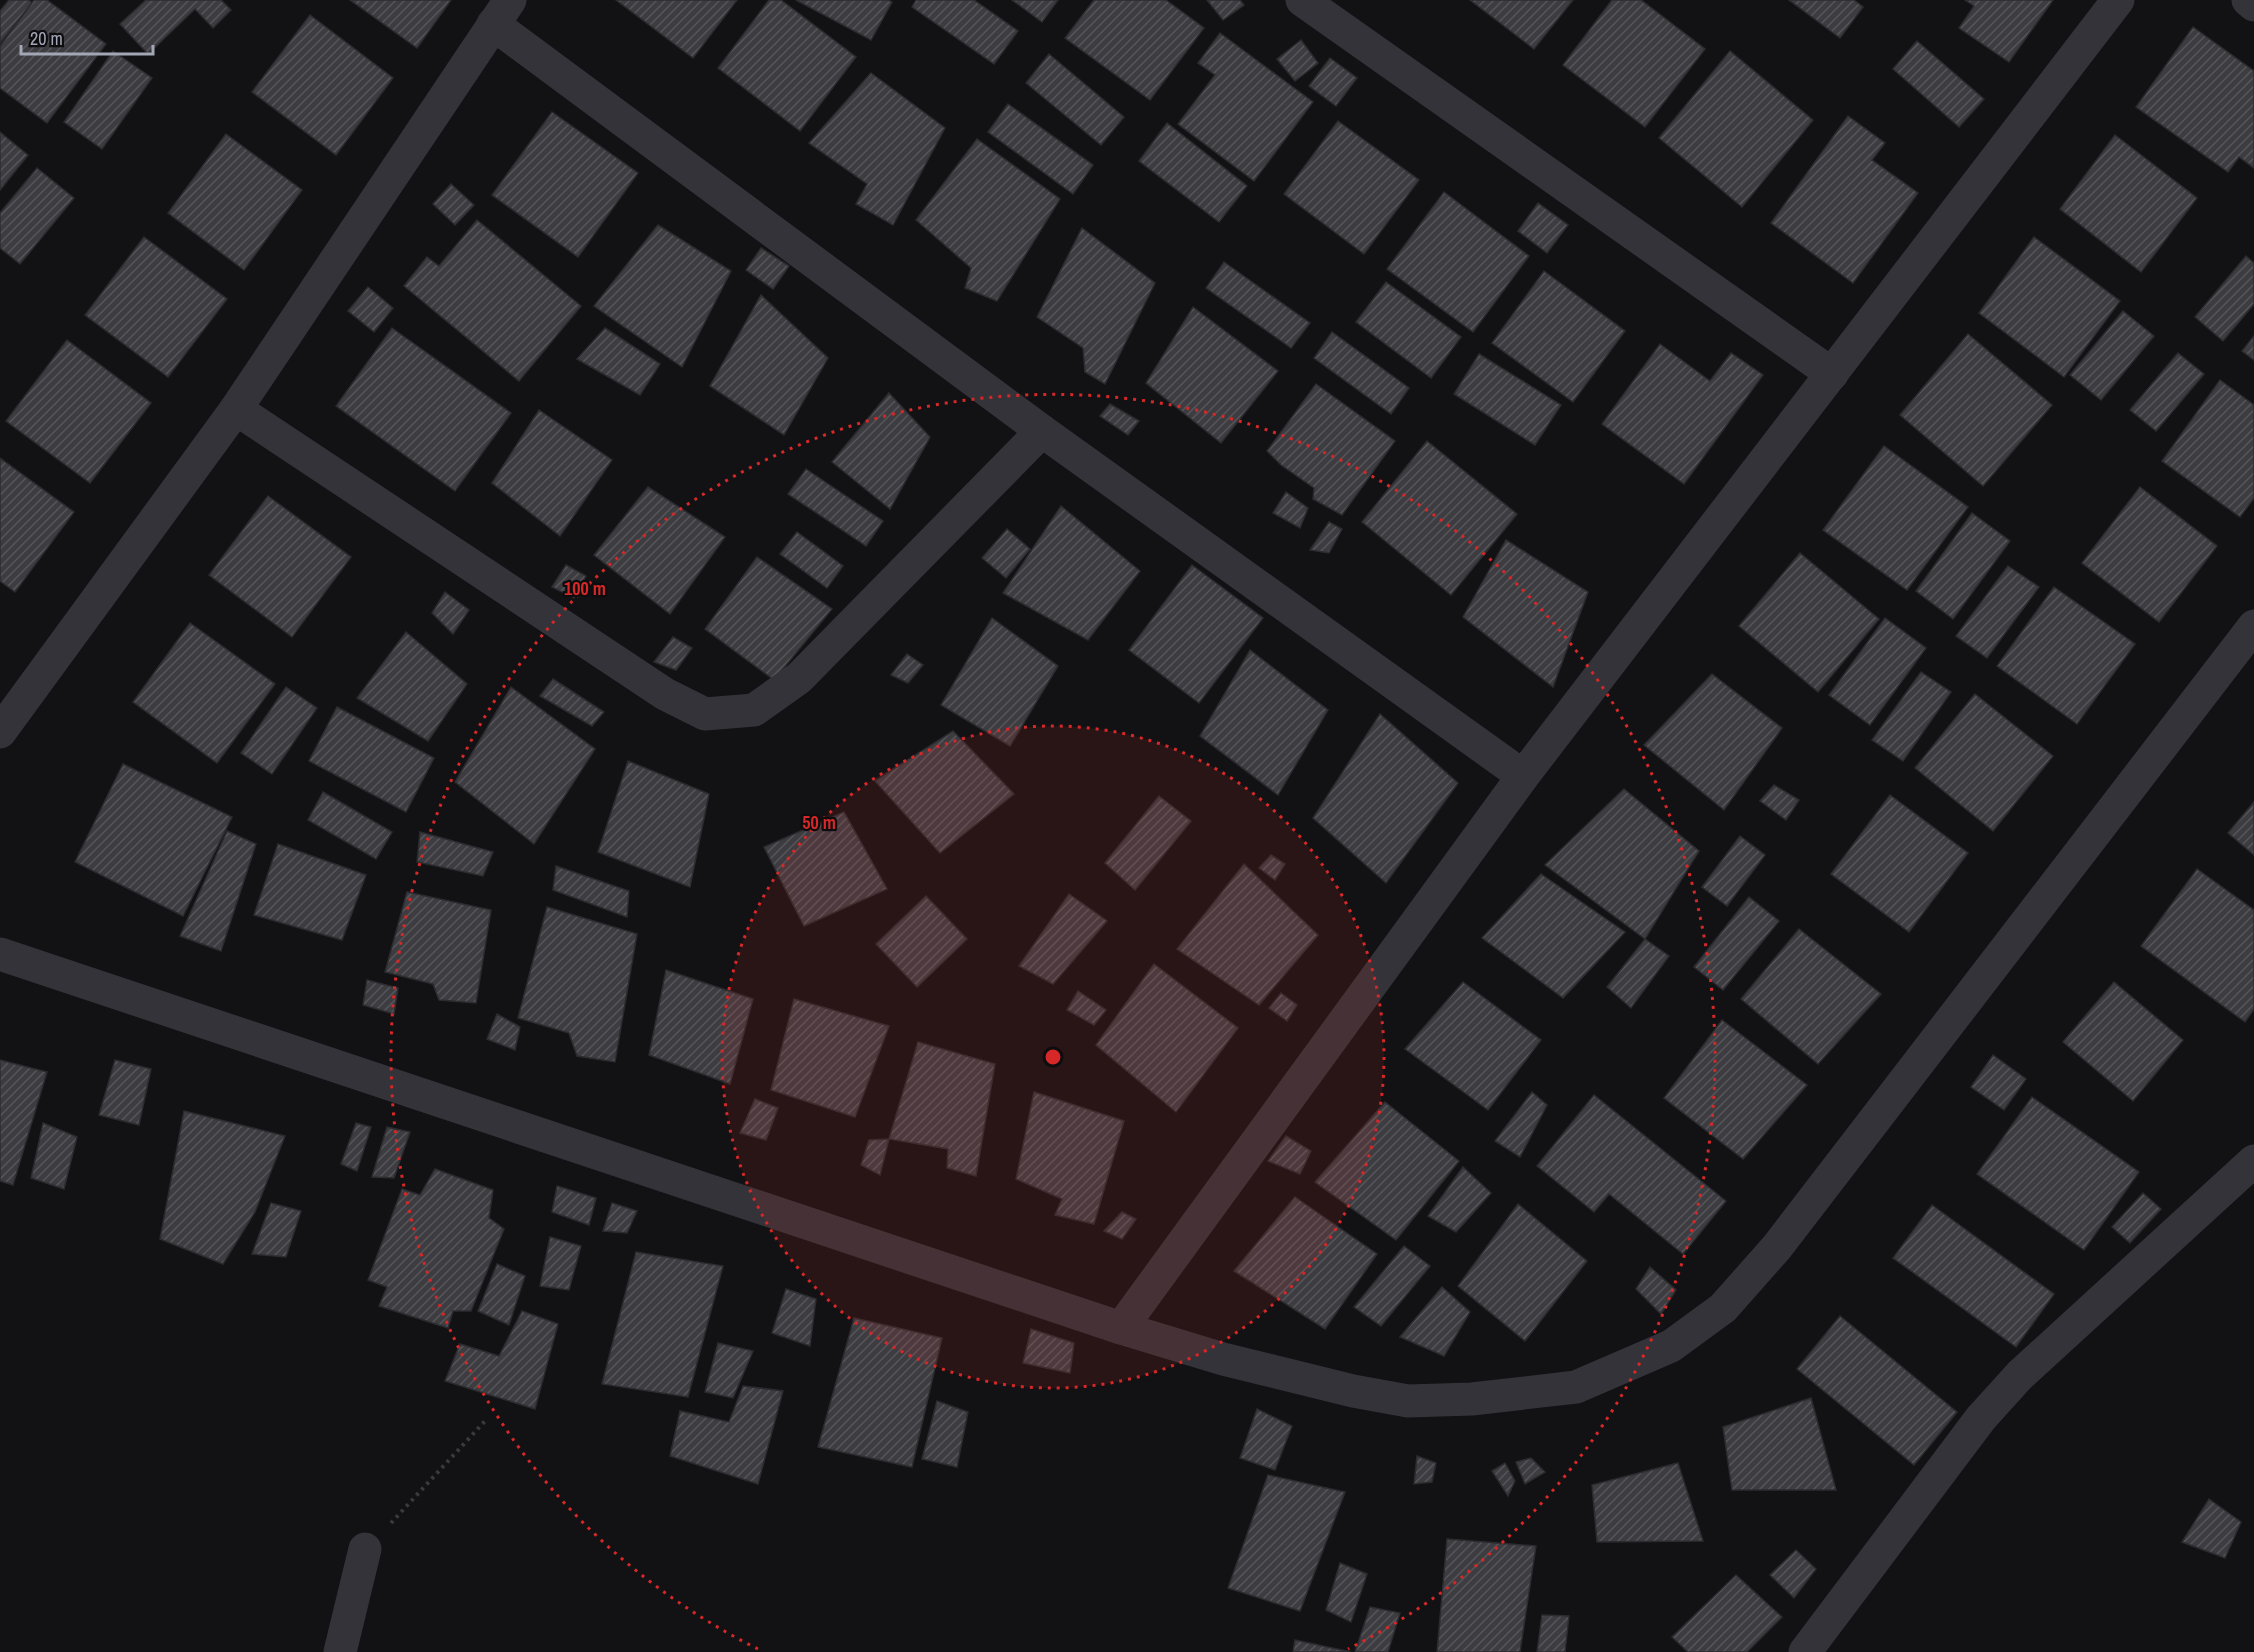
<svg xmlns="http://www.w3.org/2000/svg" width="2254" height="1652" viewBox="0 0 2254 1652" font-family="'Archivo Narrow',sans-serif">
  <defs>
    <pattern id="building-hatch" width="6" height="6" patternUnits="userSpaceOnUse" patternTransform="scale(1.5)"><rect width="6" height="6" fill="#3c3c41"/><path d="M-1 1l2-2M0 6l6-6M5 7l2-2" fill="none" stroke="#55555a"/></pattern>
  </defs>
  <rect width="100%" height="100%" fill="#121214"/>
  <!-- building -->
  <g fill="url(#building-hatch)" stroke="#2c2c30" stroke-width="1.5">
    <path d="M 9,0 L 29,0 L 32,3 L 0,43 L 0,11 Z"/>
    <path d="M 34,0 L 47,0 L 106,44 L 47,123 L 0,88 L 0,46 Z"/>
    <path d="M 146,0 L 221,0 L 231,10 L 213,28 L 195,9 L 148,54 L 120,24 Z"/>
    <path d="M 350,0 L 451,0 L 417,48 Z"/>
    <path d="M 616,0 L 737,0 L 693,58 Z"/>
    <path d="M 769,0 L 781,0 L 856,57 L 800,131 L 718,68 Z"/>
    <path d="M 796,0 L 888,0 L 892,2 L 871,40 Z"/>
    <path d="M 916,0 L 974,0 L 1018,31 L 994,64 L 912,7 Z"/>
    <path d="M 1012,0 L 1058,0 L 1042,22 Z"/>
    <path d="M 1094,0 L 1166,0 L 1204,28 L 1150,100 L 1065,38 Z"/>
    <path d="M 1207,0 L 1240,0 L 1244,5 L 1223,20 Z"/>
    <path d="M 1470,0 L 1573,0 L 1534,49 Z"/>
    <path d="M 1612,0 L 1641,0 L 1705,49 L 1645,127 L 1563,65 Z"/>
    <path d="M 1789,0 L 1854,0 L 1863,7 L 1840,38 Z"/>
    <path d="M 1965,0 L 2053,0 L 2009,62 L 1959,28 L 1974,6 Z"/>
    <path d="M 310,15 L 393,78 L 336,155 L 252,92 Z"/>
    <path d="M 2193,27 L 2254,71 L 2254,168 L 2239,157 L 2228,172 L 2136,107 Z"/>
    <path d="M 1220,33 L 1313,102 L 1254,181 L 1178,124 L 1215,75 L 1198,63 Z"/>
    <path d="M 1301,40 L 1318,63 L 1295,81 L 1277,59 Z"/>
    <path d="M 1917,41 L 1984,99 L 1959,127 L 1893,69 Z"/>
    <path d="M 113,51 L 152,78 L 102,149 L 64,122 Z"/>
    <path d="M 1730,51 L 1813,120 L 1742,207 L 1659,138 Z"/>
    <path d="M 1049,54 L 1124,117 L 1101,145 L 1026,83 Z"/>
    <path d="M 1330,58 L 1357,78 L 1336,106 L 1309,86 Z"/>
    <path d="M 871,73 L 945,128 L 893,225 L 856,204 L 867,184 L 809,143 Z"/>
    <path d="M 1008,104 L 1093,165 L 1073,194 L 988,132 Z"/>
    <path d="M 552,112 L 638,173 L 578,257 L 492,195 Z"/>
    <path d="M 1848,116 L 1885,143 L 1872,160 L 1918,193 L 1853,283 L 1771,223 Z"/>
    <path d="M 1338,121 L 1419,180 L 1364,254 L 1284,194 Z"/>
    <path d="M 1167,123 L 1247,186 L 1219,222 L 1139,161 Z"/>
    <path d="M 0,132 L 28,155 L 0,190 Z"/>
    <path d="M 226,134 L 302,190 L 244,270 L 168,213 Z"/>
    <path d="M 2115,135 L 2197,198 L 2141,272 L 2060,209 Z"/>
    <path d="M 977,139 L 1060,199 L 997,301 L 965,288 L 971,268 L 916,220 Z"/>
    <path d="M 37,168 L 74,198 L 20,264 L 0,248 L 0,213 Z"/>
    <path d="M 451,184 L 474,205 L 455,225 L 433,204 Z"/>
    <path d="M 1444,192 L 1529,256 L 1473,332 L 1387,269 Z"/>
    <path d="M 1538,203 L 1568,225 L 1547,253 L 1518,231 Z"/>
    <path d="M 477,220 L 581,306 L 519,381 L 404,286 L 427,257 L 439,266 Z"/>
    <path d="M 658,225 L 731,271 L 682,367 L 594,306 Z"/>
    <path d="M 1082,228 L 1155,283 L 1105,384 L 1085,372 L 1083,348 L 1037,317 Z"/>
    <path d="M 144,237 L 227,299 L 168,377 L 85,315 Z"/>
    <path d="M 2034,237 L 2120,301 L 2064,377 L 1979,313 Z"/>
    <path d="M 761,248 L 789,266 L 773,289 L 746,270 Z"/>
    <path d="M 2246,256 L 2254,263 L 2254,304 L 2223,341 L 2195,317 Z"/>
    <path d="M 1224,262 L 1310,323 L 1291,348 L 1206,288 Z"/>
    <path d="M 1544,271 L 1625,331 L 1573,402 L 1492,343 Z"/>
    <path d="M 1386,282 L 1461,337 L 1431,378 L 1356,322 Z"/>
    <path d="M 368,287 L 393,308 L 374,332 L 348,311 Z"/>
    <path d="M 761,295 L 828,358 L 784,435 L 710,386 Z"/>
    <path d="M 1193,307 L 1278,371 L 1221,443 L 1146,383 Z"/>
    <path d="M 2123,311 L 2154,336 L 2101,400 L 2070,375 Z"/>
    <path d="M 392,328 L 511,413 L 455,491 L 336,406 Z"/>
    <path d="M 605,328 L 660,364 L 640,395 L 577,359 Z"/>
    <path d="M 1332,332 L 1409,388 L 1391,414 L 1314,358 Z"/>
    <path d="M 1968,334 L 2052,405 L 1983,486 L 1900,415 Z"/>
    <path d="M 2254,336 L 2254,360 L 2242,351 Z"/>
    <path d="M 67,340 L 151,403 L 90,483 L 6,421 Z"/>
    <path d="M 1660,344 L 1710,381 L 1731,353 L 1763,375 L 1684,484 L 1602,424 Z"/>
    <path d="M 2178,353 L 2204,374 L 2156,431 L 2130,410 Z"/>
    <path d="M 1479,354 L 1561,405 L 1535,445 L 1454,394 Z"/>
    <path d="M 2220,380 L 2254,405 L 2254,498 L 2240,517 L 2162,461 Z"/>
    <path d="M 1316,384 L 1395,441 L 1342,515 L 1313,499 L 1314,488 L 1281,465 L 1267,451 Z"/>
    <path d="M 889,393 L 930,437 L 890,509 L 832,462 Z"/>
    <path d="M 1110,404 L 1139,421 L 1128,435 L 1100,416 Z"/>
    <path d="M 539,410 L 612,460 L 560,536 L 492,483 Z"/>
    <path d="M 1427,441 L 1517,514 L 1451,595 L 1362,522 Z"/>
    <path d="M 1884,446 L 1968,507 L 1907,590 L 1823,530 Z"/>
    <path d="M 0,458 L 74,512 L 15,592 L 0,581 Z"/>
    <path d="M 806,469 L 883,521 L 866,546 L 788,494 Z"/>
    <path d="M 648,487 L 725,537 L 670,614 L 594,555 Z"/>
    <path d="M 2140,487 L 2217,546 L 2159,622 L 2082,563 Z"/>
    <path d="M 1286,492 L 1308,508 L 1300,528 L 1273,513 Z"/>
    <path d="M 268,496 L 351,557 L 292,637 L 209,575 Z"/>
    <path d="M 1061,506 L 1140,571 L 1088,640 L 1003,593 Z"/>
    <path d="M 1972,513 L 2010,541 L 1953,619 L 1916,591 Z"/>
    <path d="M 1329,522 L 1342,529 L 1329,553 L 1310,550 Z"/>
    <path d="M 1007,529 L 1030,549 L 1006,578 L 982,558 Z"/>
    <path d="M 797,532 L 843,566 L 827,588 L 780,554 Z"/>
    <path d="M 1506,540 L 1588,592 L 1553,687 L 1463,617 Z"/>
    <path d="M 1800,553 L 1879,619 L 1818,692 L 1739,626 Z"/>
    <path d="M 757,557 L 832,609 L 774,680 L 705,629 Z"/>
    <path d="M 566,565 L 586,576 L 574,598 L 552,587 Z"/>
    <path d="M 1192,565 L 1263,618 L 1199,703 L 1129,650 Z"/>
    <path d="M 2008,566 L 2039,587 L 1987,658 L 1956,636 Z"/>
    <path d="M 2054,587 L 2135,644 L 2077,724 L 1997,666 Z"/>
    <path d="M 445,592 L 469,610 L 453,634 L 432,613 Z"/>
    <path d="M 992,618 L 1058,666 L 1010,746 L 941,705 Z"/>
    <path d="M 1885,618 L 1926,648 L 1870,725 L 1829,695 Z"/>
    <path d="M 190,623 L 275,684 L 217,763 L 133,702 Z"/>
    <path d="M 406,632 L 467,684 L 428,741 L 357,698 Z"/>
    <path d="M 673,637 L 692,648 L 676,670 L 654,662 Z"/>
    <path d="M 1250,650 L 1328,710 L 1278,795 L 1200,736 Z"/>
    <path d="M 907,654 L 923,665 L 908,683 L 891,675 Z"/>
    <path d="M 1921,672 L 1951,692 L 1903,761 L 1872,740 Z"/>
    <path d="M 1712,674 L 1782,728 L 1724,810 L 1644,745 Z"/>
    <path d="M 553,679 L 604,712 L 592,726 L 540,696 Z"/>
    <path d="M 286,687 L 317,708 L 272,774 L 241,753 Z"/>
    <path d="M 511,687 L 595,749 L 534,844 L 455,782 Z"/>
    <path d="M 1975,694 L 2053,756 L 1993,831 L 1915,768 Z"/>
    <path d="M 337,707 L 434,758 L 406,812 L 309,761 Z"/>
    <path d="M 1380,714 L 1458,783 L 1386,883 L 1313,818 Z"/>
    <path d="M 953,731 L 1014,794 L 940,853 L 875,781 Z"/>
    <path d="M 628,761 L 709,794 L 690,887 L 598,852 Z"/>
    <path d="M 123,764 L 232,817 L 183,916 L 75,862 Z"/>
    <path d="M 1774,785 L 1799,800 L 1786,820 L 1760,801 Z"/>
    <path d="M 1624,789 L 1699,851 L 1645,939 L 1545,865 Z"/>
    <path d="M 323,792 L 392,832 L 376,859 L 308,820 Z"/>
    <path d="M 1890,795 L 1968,853 L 1909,932 L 1831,874 Z"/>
    <path d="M 1159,796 L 1191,821 L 1135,890 L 1105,863 Z"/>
    <path d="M 2254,802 L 2254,855 L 2228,833 Z"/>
    <path d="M 844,812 L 887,889 L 804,926 L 764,847 Z"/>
    <path d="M 227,831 L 256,844 L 221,951 L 180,936 Z"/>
    <path d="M 420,832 L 493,852 L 483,876 L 417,862 Z"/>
    <path d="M 1740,836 L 1765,855 L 1727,906 L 1702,887 Z"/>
    <path d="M 278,844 L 366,875 L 342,940 L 254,915 Z"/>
    <path d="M 1271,855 L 1285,864 L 1275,880 L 1259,868 Z"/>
    <path d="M 1244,864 L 1318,935 L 1259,1005 L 1177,949 Z"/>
    <path d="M 556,866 L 629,891 L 627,917 L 553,890 Z"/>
    <path d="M 2197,869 L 2254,910 L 2254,1009 L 2245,1022 L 2141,946 Z"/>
    <path d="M 1541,874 L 1625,932 L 1563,998 L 1482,938 Z"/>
    <path d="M 407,892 L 491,910 L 476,1003 L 439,1000 L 433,984 L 385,972 Z"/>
    <path d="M 1069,894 L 1107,921 L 1053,984 L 1019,966 Z"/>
    <path d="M 926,896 L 967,939 L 917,987 L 876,944 Z"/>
    <path d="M 1749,897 L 1779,921 L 1723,990 L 1694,967 Z"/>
    <path d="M 547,907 L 637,934 L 615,1062 L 577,1056 L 569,1033 L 518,1018 Z"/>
    <path d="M 1799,929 L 1881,994 L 1818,1064 L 1741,999 Z"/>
    <path d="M 1645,939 L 1669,956 L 1631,1008 L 1607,987 Z"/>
    <path d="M 1154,964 L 1238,1028 L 1176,1112 L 1096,1045 Z"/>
    <path d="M 666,970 L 753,999 L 730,1084 L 649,1055 Z"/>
    <path d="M 367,980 L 398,988 L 394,1014 L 363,1005 Z"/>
    <path d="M 1463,982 L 1541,1040 L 1488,1110 L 1405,1049 Z"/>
    <path d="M 2114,982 L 2183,1040 L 2133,1101 L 2063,1042 Z"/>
    <path d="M 1078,991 L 1106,1010 L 1094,1025 L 1067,1010 Z"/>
    <path d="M 1281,993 L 1297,1005 L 1287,1021 L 1269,1008 Z"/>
    <path d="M 794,999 L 889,1026 L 855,1117 L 771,1090 Z"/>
    <path d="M 497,1014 L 520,1027 L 515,1050 L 487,1039 Z"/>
    <path d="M 1722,1020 L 1807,1085 L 1743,1159 L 1664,1098 Z"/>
    <path d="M 918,1042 L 995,1064 L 976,1176 L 947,1168 L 948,1149 L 889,1139 Z"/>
    <path d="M 1993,1055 L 2026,1079 L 2004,1110 L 1971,1087 Z"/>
    <path d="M 0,1060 L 47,1072 L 13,1185 L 0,1181 Z"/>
    <path d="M 115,1060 L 151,1069 L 139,1125 L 99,1115 Z"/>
    <path d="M 1034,1092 L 1124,1121 L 1094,1224 L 1055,1215 L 1062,1199 L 1016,1179 Z"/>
    <path d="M 1532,1092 L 1547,1105 L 1520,1157 L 1495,1141 Z"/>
    <path d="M 1594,1095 L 1726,1201 L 1683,1254 L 1609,1194 L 1594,1212 L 1537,1166 Z"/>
    <path d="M 2032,1097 L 2139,1172 L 2084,1250 L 1977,1174 Z"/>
    <path d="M 755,1099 L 778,1108 L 766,1140 L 740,1133 Z"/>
    <path d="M 1385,1102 L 1459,1161 L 1396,1240 L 1315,1182 Z"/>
    <path d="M 184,1111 L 285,1136 L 255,1212 L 223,1264 L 160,1239 Z"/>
    <path d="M 43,1123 L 77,1137 L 64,1189 L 31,1178 Z"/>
    <path d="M 356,1123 L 371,1127 L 357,1171 L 341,1164 Z"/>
    <path d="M 387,1127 L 410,1132 L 394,1178 L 372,1177 Z"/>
    <path d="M 1286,1136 L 1311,1151 L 1300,1174 L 1268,1161 Z"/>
    <path d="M 889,1139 L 880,1175 L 861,1165 L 869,1140 Z"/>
    <path d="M 1463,1167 L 1491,1193 L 1456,1232 L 1428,1216 Z"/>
    <path d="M 435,1169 L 493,1190 L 489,1218 L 504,1229 L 471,1311 L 453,1311 L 448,1328 L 379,1306 L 387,1287 L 368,1280 L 402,1189 L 420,1195 Z"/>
    <path d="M 557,1186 L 596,1198 L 589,1225 L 552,1212 Z"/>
    <path d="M 2143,1193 L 2161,1209 L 2130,1243 L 2112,1227 Z"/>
    <path d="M 1295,1197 L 1377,1254 L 1325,1329 L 1234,1271 Z"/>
    <path d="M 271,1203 L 301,1211 L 286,1257 L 252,1254 Z"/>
    <path d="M 612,1203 L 637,1211 L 627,1233 L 603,1231 Z"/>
    <path d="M 1518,1204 L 1587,1261 L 1525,1341 L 1458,1286 Z"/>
    <path d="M 1932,1205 L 2054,1294 L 2016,1347 L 1893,1258 Z"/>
    <path d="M 1122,1212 L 1136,1219 L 1122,1239 L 1104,1231 Z"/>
    <path d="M 550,1237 L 581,1246 L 569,1290 L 540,1286 Z"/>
    <path d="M 1404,1246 L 1430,1266 L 1381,1326 L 1354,1307 Z"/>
    <path d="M 636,1252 L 723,1266 L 688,1397 L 602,1384 Z"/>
    <path d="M 497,1264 L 525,1276 L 509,1325 L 478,1311 Z"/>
    <path d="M 1650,1267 L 1676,1290 L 1661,1314 L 1636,1289 Z"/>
    <path d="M 1442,1287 L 1470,1312 L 1444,1356 L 1400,1337 Z"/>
    <path d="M 786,1289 L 816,1299 L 810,1346 L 772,1333 Z"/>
    <path d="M 522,1311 L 558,1324 L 535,1409 L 445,1381 L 460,1344 L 499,1356 Z"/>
    <path d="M 1840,1316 L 1957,1412 L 1914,1465 L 1797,1369 Z"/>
    <path d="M 854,1318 L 942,1338 L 912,1467 L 818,1447 Z"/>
    <path d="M 1031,1329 L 1074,1343 L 1070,1373 L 1023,1363 Z"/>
    <path d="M 718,1343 L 753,1351 L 733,1398 L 705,1392 Z"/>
    <path d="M 743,1386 L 783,1391 L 758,1484 L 670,1456 L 680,1411 L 729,1422 Z"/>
    <path d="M 1811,1398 L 1836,1490 L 1732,1490 L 1723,1427 Z"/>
    <path d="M 937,1401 L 968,1412 L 957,1467 L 922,1459 Z"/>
    <path d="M 1257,1409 L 1292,1426 L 1275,1470 L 1240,1458 Z"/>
    <path d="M 1417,1456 L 1436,1463 L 1432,1482 L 1414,1484 Z"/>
    <path d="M 1531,1458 L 1545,1472 L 1525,1484 L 1516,1462 Z"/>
    <path d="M 1505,1463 L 1515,1481 L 1508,1496 L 1492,1471 Z"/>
    <path d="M 1678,1463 L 1703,1541 L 1597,1542 L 1592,1485 Z"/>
    <path d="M 1268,1475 L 1345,1492 L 1300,1611 L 1228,1588 Z"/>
    <path d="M 2209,1499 L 2241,1522 L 2225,1558 L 2182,1542 Z"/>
    <path d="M 1447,1539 L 1536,1546 L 1520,1652 L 1437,1652 Z"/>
    <path d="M 1796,1550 L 1816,1569 L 1794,1598 L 1770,1575 Z"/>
    <path d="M 1340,1563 L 1367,1574 L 1351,1622 L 1326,1610 Z"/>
    <path d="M 1736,1575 L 1782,1617 L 1747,1652 L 1688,1652 L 1672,1637 Z"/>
    <path d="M 1370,1607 L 1400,1613 L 1388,1652 L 1355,1652 Z"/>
    <path d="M 1542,1615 L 1569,1616 L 1565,1652 L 1537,1652 Z"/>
    <path d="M 1295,1640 L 1351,1652 L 1293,1652 Z"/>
  </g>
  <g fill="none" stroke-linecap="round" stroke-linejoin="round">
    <!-- path -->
    <path stroke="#393a40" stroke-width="4" stroke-dasharray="3 4.5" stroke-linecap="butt" d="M 391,1523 L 485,1421"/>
    <!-- street -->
    <g stroke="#333339" stroke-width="33">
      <path d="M 1302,0 L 1832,374"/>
      <path d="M 2248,0 L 2254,5"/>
      <path d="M 493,24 L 1042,431 L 1523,776"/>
      <path d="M 236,409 L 665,694 L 705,714 L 754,710 L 799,678 L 1042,431"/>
      <path d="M 0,732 L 236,409 L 510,0"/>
      <path d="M 0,954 L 1121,1328 L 1223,1359 L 1353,1391 L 1408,1401 L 1472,1399 L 1576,1387 L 1671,1346 L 1723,1308 L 1777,1247 L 2254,626"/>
      <path d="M 1121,1328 L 1523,776 L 2118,0"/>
      <path d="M 340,1652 L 365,1549"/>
      <path d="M 1805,1652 L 1981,1418 L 2020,1375 L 2254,1161"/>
    </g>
  </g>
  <!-- distance rings -->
  <circle cx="1053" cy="1057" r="331" fill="#d62828" fill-opacity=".12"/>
  <g fill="none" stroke="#d62828" stroke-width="3" stroke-dasharray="3 6">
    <circle cx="1053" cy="1057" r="331"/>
    <path d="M758 1649A662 662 0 1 1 1348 1649"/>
  </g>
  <circle cx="1053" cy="1057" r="9" fill="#d62828" stroke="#0d0d0f" stroke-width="3"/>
  <g font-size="18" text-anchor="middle" font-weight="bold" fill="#d62828" stroke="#0d0d0f" stroke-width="4.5" stroke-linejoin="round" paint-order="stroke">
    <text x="585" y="595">100 m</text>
    <text x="819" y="829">50 m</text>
  </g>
  <!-- scale -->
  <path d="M21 45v9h132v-9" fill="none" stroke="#a3a7b5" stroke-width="3"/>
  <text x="30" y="45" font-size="18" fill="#a3a7b5" stroke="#0d0d0f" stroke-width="4.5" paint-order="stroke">20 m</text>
</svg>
